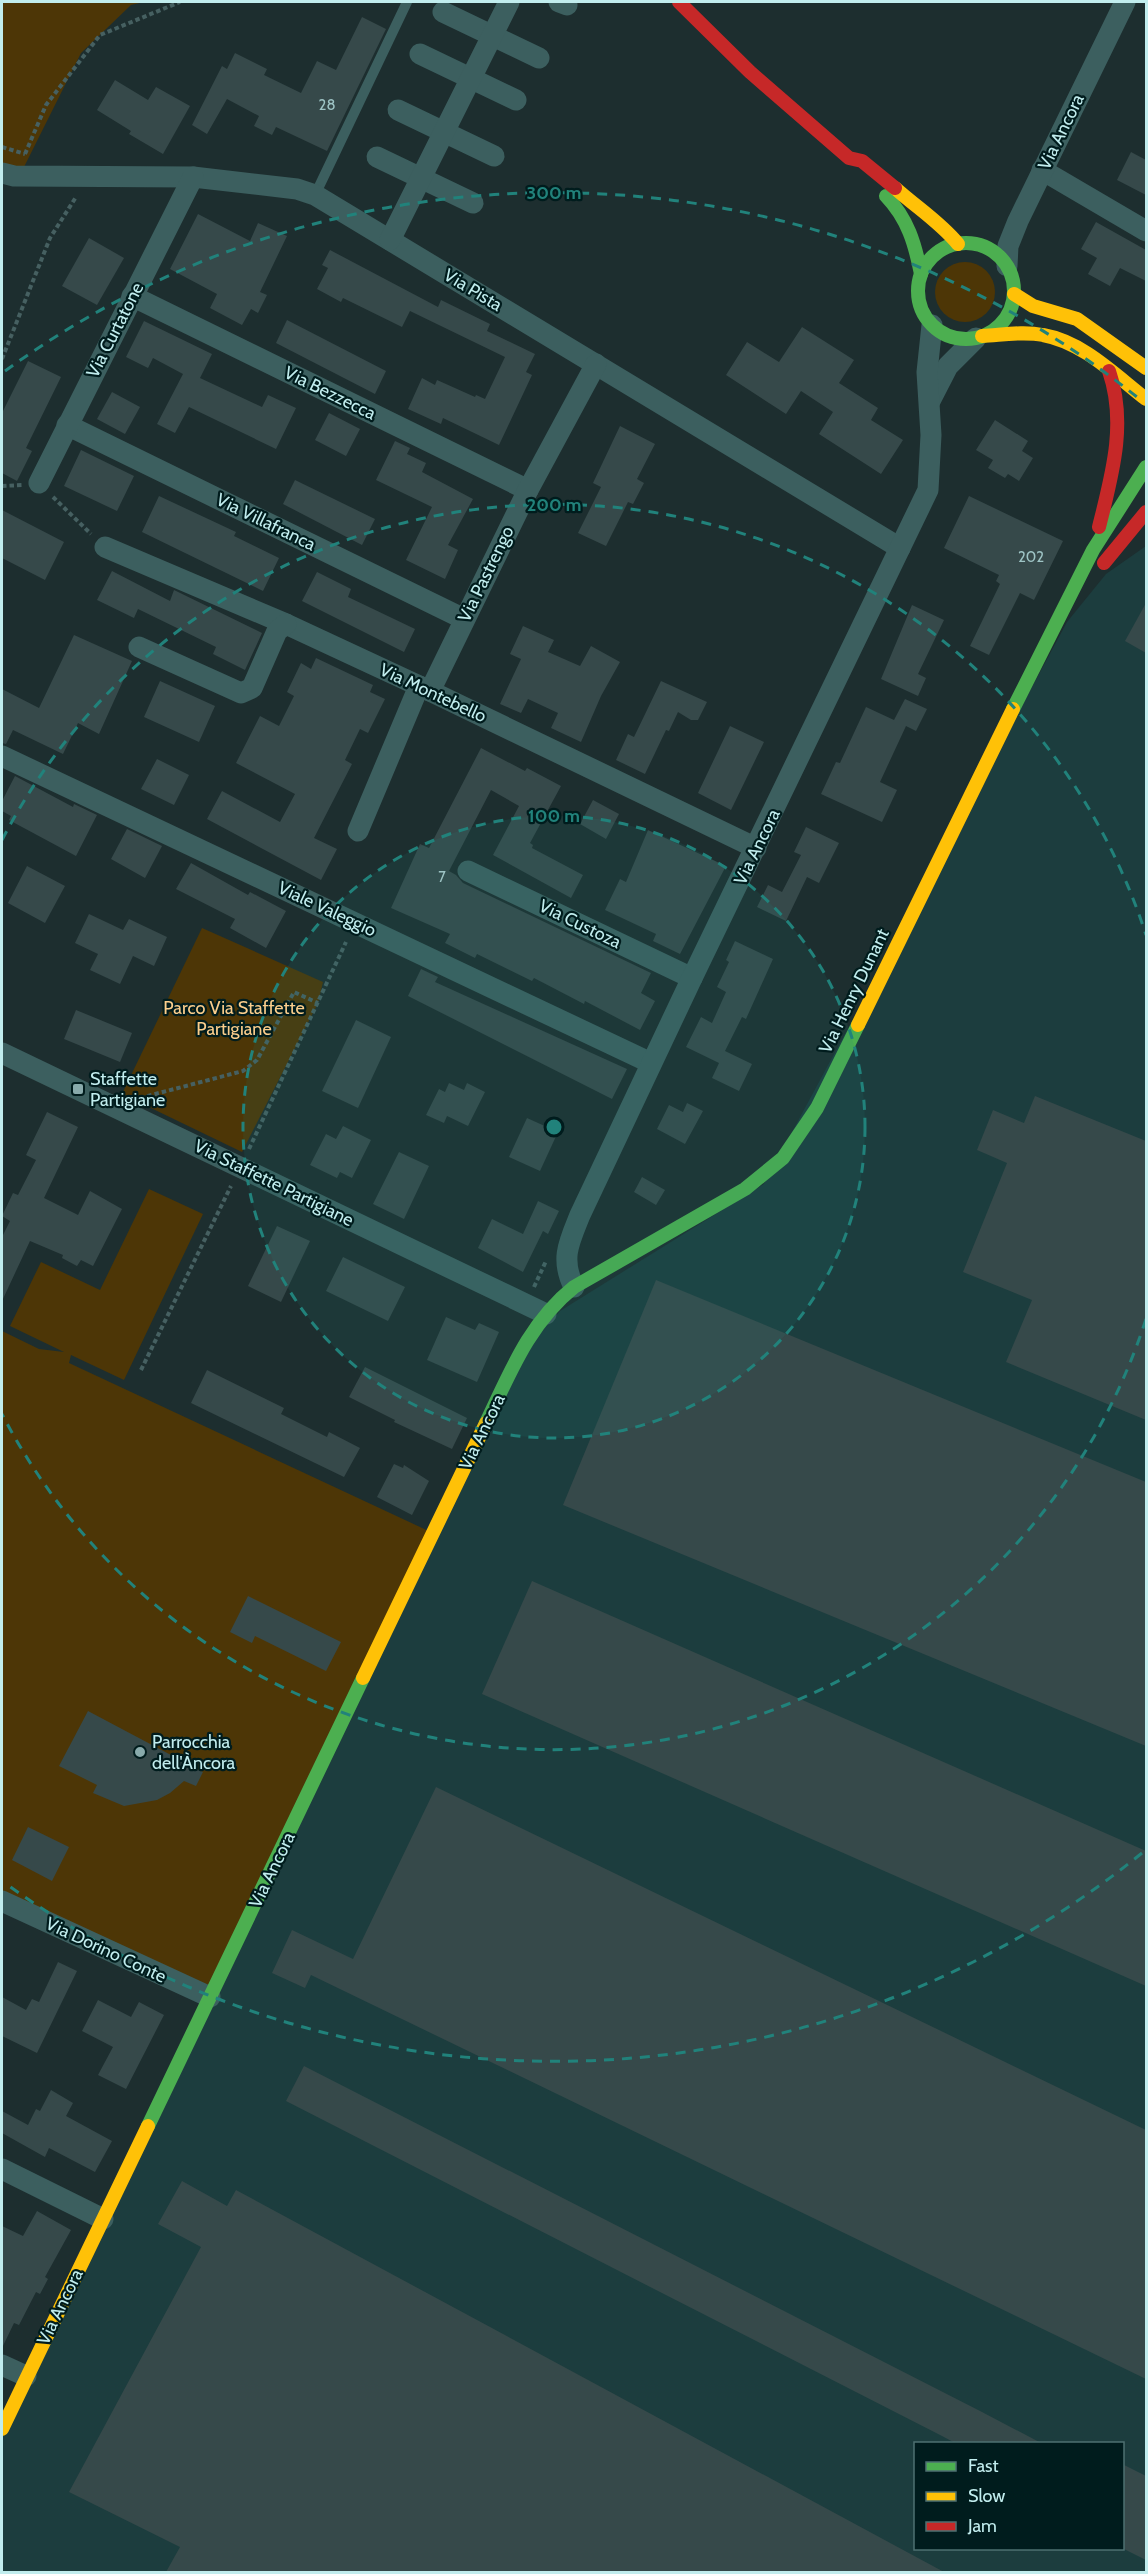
<svg xmlns="http://www.w3.org/2000/svg" width="1148" height="2574" viewBox="0 0 1148 2574" font-family="Cabin,sans-serif">
  <rect width="100%" height="100%" fill="#1d2e2f"/>
  <!-- built -->
  <path fill="#1c3d3e" fill-rule="evenodd" d="M 1146,546 L 1146,2572 L 2,2572 L 2,2434 L 522,1352 L 560,1311 L 764,1184 L 1067,622 L 1106,574 ZM 916,2444 L 1122,2444 L 1122,2548 L 916,2548 Z"/>
  <!-- green -->
  <g fill="#4d3606">
    <path d="M 2,2 L 144,2 L 131,5 L 81,53 L 16,183 L 2,179 Z"/>
    <circle cx="965" cy="292" r="30"/>
    <path d="M 202,928 L 323,982 L 318,1003 L 242,1152 L 122,1094 Z"/>
    <path d="M 149,1189 L 203,1214 L 124,1380 L 71,1355 L 69,1363 L 435,1534 L 213,1999 L 2,1904 L 2,1331 L 39,1349 L 64,1352 L 10,1326 L 41,1262 L 100,1290 Z"/>
  </g>
  <!-- building -->
  <g fill="#36494a">
    <path d="M 362,17 L 386,29 L 327,151 L 276,127 L 272,135 L 254,126 L 259,116 L 227,99 L 207,134 L 192,125 L 222,66 L 227,69 L 235,53 L 267,69 L 264,75 L 301,93 L 317,61 L 336,70 Z"/>
    <path d="M 115,80 L 148,100 L 156,87 L 190,106 L 163,154 L 129,134 L 131,131 L 97,110 Z"/>
    <path d="M 1131,152 L 1146,160 L 1146,195 L 1117,180 Z"/>
    <path d="M 198,214 L 250,241 L 258,223 L 287,236 L 260,292 L 267,295 L 258,313 L 251,309 L 242,325 L 210,308 L 217,294 L 170,269 Z"/>
    <path d="M 1096,222 L 1146,250 L 1146,281 L 1120,268 L 1110,286 L 1088,274 L 1097,258 L 1081,249 Z"/>
    <path d="M 89,238 L 124,258 L 97,305 L 62,286 Z"/>
    <path d="M 330,250 L 438,307 L 441,300 L 490,324 L 487,331 L 535,354 L 526,372 L 532,375 L 499,445 L 443,418 L 441,424 L 408,409 L 422,378 L 435,385 L 437,380 L 475,397 L 476,395 L 485,399 L 505,357 L 410,311 L 402,327 L 343,298 L 341,302 L 317,289 L 328,268 L 322,265 Z"/>
    <path d="M 287,320 L 386,371 L 375,394 L 276,343 Z"/>
    <path d="M 144,321 L 212,354 L 200,378 L 262,407 L 268,395 L 296,408 L 276,449 L 189,407 L 175,433 L 157,424 L 183,374 L 153,358 L 148,368 L 126,357 Z"/>
    <path d="M 802,327 L 854,360 L 839,383 L 878,408 L 871,420 L 903,440 L 881,474 L 819,434 L 833,412 L 801,391 L 786,414 L 726,375 L 747,342 L 779,362 Z"/>
    <path d="M 28,361 L 61,377 L 26,448 L 32,451 L 17,481 L 2,473 L 2,413 Z"/>
    <path d="M 112,392 L 140,407 L 125,434 L 97,419 Z"/>
    <path d="M 329,413 L 360,429 L 346,456 L 315,440 Z"/>
    <path d="M 995,420 L 1028,441 L 1022,451 L 1033,458 L 1019,481 L 1008,474 L 1005,478 L 988,468 L 993,460 L 976,450 Z"/>
    <path d="M 620,426 L 655,444 L 637,479 L 644,483 L 633,504 L 628,502 L 606,546 L 578,533 L 601,487 L 593,483 Z"/>
    <path d="M 395,441 L 410,448 L 407,454 L 426,463 L 422,472 L 473,499 L 448,545 L 458,550 L 445,579 L 406,560 L 432,507 L 376,480 Z"/>
    <path d="M 81,450 L 134,476 L 117,511 L 64,486 Z"/>
    <path d="M 295,480 L 375,519 L 362,545 L 283,504 Z"/>
    <path d="M 159,496 L 236,532 L 234,536 L 279,558 L 263,591 L 142,532 Z"/>
    <path d="M 969,496 L 1063,541 L 1034,600 L 1020,593 L 989,655 L 970,646 L 1000,584 L 996,581 L 999,575 L 944,548 Z"/>
    <path d="M 2,510 L 64,542 L 45,580 L 2,558 Z"/>
    <path d="M 112,571 L 170,601 L 174,590 L 262,633 L 245,670 L 213,654 L 216,647 L 138,609 L 134,618 L 97,600 Z"/>
    <path d="M 317,572 L 351,589 L 348,597 L 415,629 L 404,652 L 302,601 Z"/>
    <path d="M 1146,603 L 1146,653 L 1125,641 Z"/>
    <path d="M 912,605 L 944,620 L 918,674 L 926,678 L 918,696 L 881,679 Z"/>
    <path d="M 523,626 L 554,640 L 548,652 L 580,666 L 591,646 L 620,662 L 601,696 L 581,742 L 551,728 L 558,713 L 528,699 L 521,713 L 500,704 L 521,659 L 510,654 Z"/>
    <path d="M 74,635 L 132,661 L 99,734 L 78,723 L 63,754 L 13,730 L 6,744 L 2,743 L 2,689 L 39,708 Z"/>
    <path d="M 316,658 L 373,685 L 370,692 L 385,699 L 368,733 L 360,729 L 345,760 L 352,764 L 314,838 L 337,849 L 321,880 L 207,819 L 222,791 L 280,822 L 295,794 L 236,763 L 260,716 L 279,726 L 294,696 L 287,692 L 301,663 L 311,669 Z"/>
    <path d="M 160,681 L 215,706 L 199,742 L 144,717 Z"/>
    <path d="M 661,681 L 707,702 L 698,720 L 691,720 L 678,712 L 669,731 L 666,730 L 645,774 L 616,760 L 628,734 L 634,737 Z"/>
    <path d="M 905,699 L 927,709 L 916,731 L 906,726 L 880,782 L 897,790 L 882,822 L 821,794 L 836,762 L 840,763 L 866,707 L 894,720 Z"/>
    <path d="M 730,726 L 764,742 L 731,810 L 698,793 Z"/>
    <path d="M 481,748 L 525,771 L 527,768 L 561,786 L 530,843 L 533,845 L 532,848 L 583,875 L 571,898 L 493,855 L 519,806 L 491,790 L 449,871 L 456,875 L 463,883 L 651,973 L 641,993 L 655,1001 L 640,1030 L 585,1001 L 584,1004 L 534,978 L 532,981 L 477,954 L 475,958 L 445,943 L 450,934 L 391,908 L 420,844 L 429,848 Z"/>
    <path d="M 157,759 L 189,775 L 174,805 L 141,789 Z"/>
    <path d="M 15,776 L 73,807 L 74,804 L 97,815 L 76,856 L 9,820 L 11,816 L 2,811 L 2,801 Z"/>
    <path d="M 593,800 L 619,814 L 606,839 L 580,824 Z"/>
    <path d="M 806,827 L 839,843 L 819,883 L 807,877 L 786,921 L 757,907 L 768,885 L 782,892 L 801,855 L 794,852 Z"/>
    <path d="M 127,829 L 162,846 L 145,878 L 111,859 Z"/>
    <path d="M 648,830 L 726,866 L 680,954 L 653,941 L 656,934 L 605,910 L 620,879 L 626,882 Z"/>
    <path d="M 191,863 L 248,895 L 250,892 L 286,911 L 266,948 L 230,928 L 235,919 L 176,889 Z"/>
    <path d="M 27,866 L 65,886 L 45,923 L 8,903 Z"/>
    <path d="M 89,914 L 123,930 L 129,919 L 167,937 L 154,966 L 133,956 L 120,984 L 90,970 L 98,954 L 75,943 Z"/>
    <path d="M 735,941 L 773,959 L 746,1019 L 742,1017 L 725,1051 L 752,1064 L 739,1091 L 712,1078 L 719,1063 L 686,1047 L 701,1017 L 712,1023 L 726,992 L 717,987 L 729,962 L 726,960 Z"/>
    <path d="M 421,969 L 438,977 L 435,982 L 627,1069 L 612,1099 L 408,996 Z"/>
    <path d="M 76,1010 L 132,1033 L 120,1062 L 64,1039 Z"/>
    <path d="M 356,1020 L 391,1037 L 358,1108 L 322,1091 Z"/>
    <path d="M 449,1083 L 464,1090 L 467,1083 L 485,1092 L 468,1126 L 447,1116 L 444,1123 L 426,1115 L 439,1089 L 445,1092 Z"/>
    <path d="M 1035,1096 L 1146,1141 L 1146,1420 L 1006,1362 L 1032,1300 L 963,1272 L 1007,1163 L 977,1150 L 993,1110 L 1024,1123 Z"/>
    <path d="M 687,1103 L 703,1111 L 685,1144 L 657,1129 L 669,1105 L 683,1112 Z"/>
    <path d="M 47,1112 L 78,1127 L 44,1198 L 78,1215 L 90,1191 L 122,1209 L 93,1266 L 81,1260 L 77,1266 L 62,1258 L 63,1255 L 30,1241 L 2,1301 L 2,1237 L 10,1221 L 2,1216 L 13,1193 L 18,1195 L 36,1160 L 26,1155 Z"/>
    <path d="M 527,1118 L 558,1132 L 540,1171 L 509,1157 Z"/>
    <path d="M 343,1126 L 371,1140 L 352,1178 L 340,1172 L 337,1178 L 310,1165 L 326,1134 L 336,1139 Z"/>
    <path d="M 399,1152 L 429,1166 L 404,1219 L 373,1204 Z"/>
    <path d="M 642,1177 L 665,1190 L 656,1205 L 634,1192 Z"/>
    <path d="M 538,1201 L 559,1211 L 548,1234 L 543,1231 L 523,1272 L 478,1248 L 492,1219 L 523,1234 Z"/>
    <path d="M 277,1226 L 310,1241 L 281,1302 L 248,1286 Z"/>
    <path d="M 343,1257 L 405,1287 L 388,1321 L 326,1291 Z"/>
    <path d="M 656,1280 L 1146,1482 L 1146,1746 L 563,1505 Z"/>
    <path d="M 446,1317 L 475,1330 L 479,1323 L 499,1332 L 477,1382 L 427,1360 Z"/>
    <path d="M 365,1367 L 467,1418 L 452,1449 L 394,1422 L 395,1420 L 349,1397 Z"/>
    <path d="M 207,1370 L 284,1408 L 281,1414 L 327,1437 L 329,1432 L 360,1448 L 344,1477 L 191,1403 Z"/>
    <path d="M 394,1464 L 403,1468 L 404,1465 L 429,1481 L 412,1515 L 377,1497 Z"/>
    <path d="M 532,1581 L 1146,1851 L 1146,1986 L 482,1694 Z"/>
    <path d="M 248,1596 L 341,1642 L 326,1671 L 255,1636 L 252,1643 L 230,1632 Z"/>
    <path d="M 88,1711 L 203,1772 L 196,1786 L 184,1781 L 170,1793 L 157,1800 L 124,1806 L 93,1793 L 97,1785 L 59,1766 Z"/>
    <path d="M 436,1787 L 1146,2130 L 1146,2379 L 311,1975 L 305,1988 L 272,1973 L 292,1930 L 353,1959 Z"/>
    <path d="M 28,1827 L 69,1847 L 52,1881 L 12,1860 Z"/>
    <path d="M 58,1962 L 77,1971 L 37,2053 L 2,2036 L 2,1997 L 26,2010 L 32,1999 L 39,2002 Z"/>
    <path d="M 98,2000 L 131,2017 L 139,2002 L 164,2015 L 126,2089 L 98,2075 L 113,2047 L 82,2031 Z"/>
    <path d="M 304,2066 L 982,2412 L 1043,2444 L 957,2444 L 942,2436 L 286,2101 Z"/>
    <path d="M 51,2090 L 73,2103 L 66,2116 L 112,2141 L 95,2172 L 49,2148 L 45,2157 L 2,2133 L 2,2111 L 28,2125 L 36,2109 L 40,2111 Z"/>
    <path d="M 182,2181 L 227,2206 L 236,2190 L 944,2572 L 166,2572 L 180,2547 L 69,2492 L 201,2247 L 158,2224 Z"/>
    <path d="M 37,2211 L 71,2230 L 45,2277 L 48,2279 L 40,2294 L 36,2292 L 19,2325 L 14,2323 L 2,2348 L 2,2226 L 23,2236 Z"/>
    <path d="M 1122,2464 L 1146,2476 L 1146,2560 L 1122,2548 Z"/>
  </g>
  <g fill="none" stroke-linecap="round" stroke-linejoin="round">
    <!-- path -->
    <g stroke="#466061" stroke-width="4" stroke-dasharray="4.5 3" stroke-linecap="butt">
      <path d="M 2,147 L 25,154"/>
      <path d="M 25,154 L 46,105 L 100,35 L 180,2"/>
      <path d="M 2,359 L 50,238 L 76,197"/>
      <path d="M 2,486 L 22,485"/>
      <path d="M 53,497 L 91,534"/>
      <path d="M 140,1098 L 243,1071 L 257,1060 L 294,992 L 318,1003"/>
      <path d="M 249,1149 L 346,942"/>
      <path d="M 534,1287 L 546,1261"/>
      <path d="M 141,1370 L 231,1186"/>
    </g>
    <!-- lane -->
    <path stroke="#3c5f5f" stroke-width="10" d="M 315,195 L 407,2"/>
    <!-- street -->
    <g stroke="#3c5f5f" stroke-width="21">
      <path d="M 559,2 L 567,5"/>
      <path d="M 443,12 L 539,58"/>
      <path d="M 420,54 L 516,100"/>
      <path d="M 398,110 L 494,156"/>
      <path d="M 377,157 L 473,203"/>
      <path d="M 1042,170 L 1146,231"/>
      <path d="M 2,173 L 14,176 L 193,177 L 297,189 L 315,195 L 900,548"/>
      <path d="M 390,240 L 509,2"/>
      <path d="M 1007,266 L 1008,246 L 1018,221 L 1125,2"/>
      <path d="M 132,296 L 528,490"/>
      <path d="M 930,401 L 948,366 L 976,338"/>
      <path d="M 67,425 L 464,619"/>
      <path d="M 39,483 L 193,177"/>
      <path d="M 105,547 L 286,624 L 430,691 L 756,848"/>
      <path d="M 139,647 L 241,693 L 252,688 L 277,631 L 286,624"/>
      <path d="M 430,691 L 528,490 L 596,364"/>
      <path d="M 2,756 L 651,1063"/>
      <path d="M 358,831 L 419,686"/>
      <path d="M 468,871 L 692,978"/>
      <path d="M 2,1053 L 546,1314"/>
      <path d="M 574,1287 C 560,1259 569,1242 580,1215 L 692,978 L 928,490 L 931,435 L 927,372 L 932,325"/>
      <path d="M 2,1901 L 210,1997"/>
      <path d="M 2,2169 L 103,2219"/>
      <path d="M 2,2365 L 26,2376"/>
    </g>
    <!-- fast -->
    <g stroke="#4caf50" stroke-width="14">
      <path d="M 886,196 C 908,219 915,244 921,274"/>
      <circle cx="966" cy="291" r="48"/>
      <path d="M 1013,709 L 1093,550 L 1146,467"/>
      <path d="M 486,1423 C 510,1373 529,1323 574,1287 L 745,1189 L 783,1158 L 817,1108 L 858,1025"/>
      <path d="M 148,2126 L 363,1678"/>
    </g>
    <!-- slow -->
    <g stroke="#ffc107" stroke-width="14">
      <path d="M 895,188 C 916,207 940,222 958,244"/>
      <path d="M 1014,294 L 1033,306 L 1077,319 L 1146,368"/>
      <path d="M 982,336 C 1002,335 1023,331 1043,335 C 1083,342 1115,375 1146,399"/>
      <path d="M 858,1025 L 1013,709"/>
      <path d="M 363,1678 L 486,1423"/>
      <path d="M 2,2429 L 148,2126"/>
    </g>
    <!-- jam -->
    <g stroke="#c62828" stroke-width="14">
      <path d="M 679,2 L 750,72 L 849,158 L 862,161 L 895,188"/>
      <path d="M 1099,527 C 1112,475 1127,423 1109,371"/>
      <path d="M 1104,563 L 1146,512"/>
    </g>
  </g>
  <!-- distance rings -->
  <circle cx="554" cy="1127" r="311" fill="#21827b" fill-opacity=".12"/>
  <g fill="none" stroke="#21827b" stroke-width="3" stroke-dasharray="10 8">
    <circle cx="554" cy="1127" r="311"/>
    <path d="M1146 1319A622 622 0 0 1 2 1414M2 840A622 622 0 0 1 1146 935"/>
    <path d="M1142 1853A934 934 0 0 1 5 1883M5 371A934 934 0 0 1 1142 401"/>
  </g>
  <!-- markers -->
  <g fill="#88aaab" stroke="#001c1d" stroke-width="2">
    <rect x="72" y="1083" width="12" height="12" rx="3"/>
    <circle cx="140" cy="1752" r="6"/>
  </g>
  <g text-anchor="middle" stroke-width="4.5" stroke-linejoin="round" paint-order="stroke">
    <!-- number labels -->
    <g font-size="15" fill="#9ec4c5">
      <text x="327" y="110">28</text>
      <text x="1031" y="562">202</text>
      <text x="442" y="882">7</text>
    </g>
    <!-- street labels -->
    <g font-size="18" fill="#c1edee" stroke="#001c1d">
      <text transform="translate(1061 132) rotate(-64)" y="6">Via Ancora</text>
      <text transform="translate(473 290) rotate(31)" y="6">Via Pista</text>
      <text transform="translate(115 330) rotate(-63)" y="6">Via Curtatone</text>
      <text transform="translate(330 393) rotate(26)" y="6">Via Bezzecca</text>
      <text transform="translate(266 522) rotate(26)" y="6">Via Villafranca</text>
      <text transform="translate(486 574) rotate(-64)" y="6">Via Pastrengo</text>
      <text transform="translate(433 693) rotate(25)" y="6">Via Montebello</text>
      <text transform="translate(757 847) rotate(-64)" y="6">Via Ancora</text>
      <text transform="translate(327 909) rotate(25)" y="6">Viale Valeggio</text>
      <text transform="translate(580 924) rotate(26)" y="6">Via Custoza</text>
      <text transform="translate(854 991) rotate(-64)" y="6">Via Henry Dunant</text>
      <text transform="translate(274 1183) rotate(26)" y="6">Via Staffette Partigiane</text>
      <text transform="translate(482 1432) rotate(-64)" y="6">Via Ancora</text>
      <text transform="translate(272 1870) rotate(-64)" y="6">Via Ancora</text>
      <text transform="translate(106 1950) rotate(25)" y="6">Via Dorino Conte</text>
      <text transform="translate(60 2307) rotate(-64)" y="6">Via Ancora</text>
    </g>
    <!-- park labels -->
    <g font-size="18" fill="#fbce8c" stroke="#001c1d">
      <text x="234" y="1014">Parco Via Staffette<tspan x="234" dy="21">Partigiane</tspan></text>
    </g>
    <!-- poi labels -->
    <g font-size="18" fill="#c1edee" stroke="#001c1d" text-anchor="start">
      <text x="90" y="1085">Staffette<tspan x="90" dy="21">Partigiane</tspan></text>
      <text x="152" y="1748">Parrocchia<tspan x="152" dy="21">dell'Àncora</tspan></text>
    </g>
  </g>
  <circle cx="554" cy="1127" r="9" fill="#21827b" stroke="#001c1d" stroke-width="3"/>
  <g font-size="18" text-anchor="middle" font-weight="bold" fill="#21827b" stroke="#001c1d" stroke-width="4.5" stroke-linejoin="round" paint-order="stroke">
    <text x="554" y="199">300 m</text>
    <text x="554" y="511">200 m</text>
    <text x="554" y="822">100 m</text>
  </g>
  <!-- border -->
  <rect width="1148" height="2574" fill="none" stroke="#c1edee" stroke-width="6"/>
  <!-- legend -->
  <rect x="914" y="2442" width="210" height="108" fill="#001c1d" stroke="#4d7071" stroke-width="1.5"/>
  <rect x="926" y="2462" width="30" height="9" fill="#4caf50" stroke="#4d7071" stroke-width="1.5"/>
  <text x="968" y="2472" font-size="18" fill="#c1edee">Fast</text>
  <rect x="926" y="2492" width="30" height="9" fill="#ffc107" stroke="#4d7071" stroke-width="1.5"/>
  <text x="968" y="2502" font-size="18" fill="#c1edee">Slow</text>
  <rect x="926" y="2522" width="30" height="9" fill="#c62828" stroke="#4d7071" stroke-width="1.5"/>
  <text x="968" y="2532" font-size="18" fill="#c1edee">Jam</text>
</svg>
